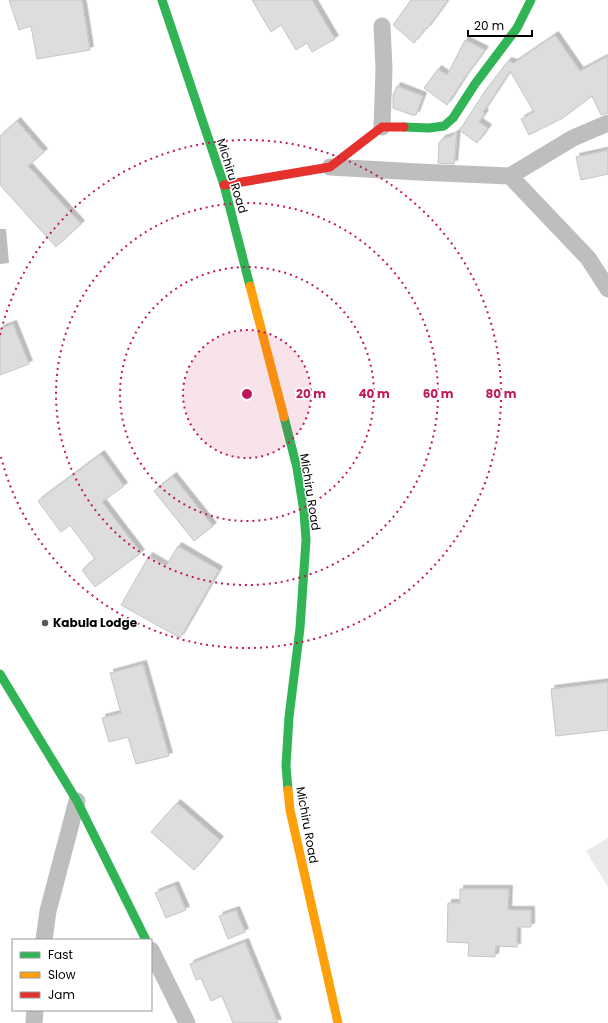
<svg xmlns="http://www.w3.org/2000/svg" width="608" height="1023" viewBox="0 0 608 1023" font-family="Poppins,sans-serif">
  <defs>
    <filter id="shadow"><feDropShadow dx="3.5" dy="-3.5" stdDeviation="0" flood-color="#0004"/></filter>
  </defs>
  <rect width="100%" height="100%" fill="#fff"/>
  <!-- green -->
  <path fill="#eaeaea" d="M 608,838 L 608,887 L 586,851 Z"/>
  <!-- water -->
  <path fill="#bcbcbc" d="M 0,229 L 6,229 L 9,263 L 0,264 Z"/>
  <!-- building -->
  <g fill="#ddd" stroke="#c5c5c5" filter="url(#shadow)">
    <path d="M 9,0 L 82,0 L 90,50 L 37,59 L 31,26 L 19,30 Z"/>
    <path d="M 252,0 L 312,0 L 335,39 L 312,52 L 307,43 L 296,50 L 281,25 L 271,32 Z"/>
    <path d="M 411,0 L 448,0 L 427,29 L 426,28 L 414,43 L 393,25 Z"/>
    <path d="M 555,35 L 580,71 L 608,56 L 608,113 L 601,115 L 592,96 L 563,118 L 529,135 L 521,119 L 534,112 L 510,71 L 483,112 L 485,113 L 479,122 L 488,128 L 477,143 L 459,130 L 463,125 L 485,91 L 508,61 L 514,63 Z"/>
    <path d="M 465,40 L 485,50 L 465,77 L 447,105 L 424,88 L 438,69 L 447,75 Z"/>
    <path d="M 397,86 L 423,96 L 416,115 L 412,115 L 393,108 L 393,95 Z"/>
    <path d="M 17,121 L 44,152 L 28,166 L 81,224 L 56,247 L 0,185 L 0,136 Z"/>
    <path d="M 457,132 L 454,164 L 438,163 L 439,143 L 442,139 L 452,136 Z"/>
    <path d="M 608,150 L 608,174 L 581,180 L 576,157 Z"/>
    <path d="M 13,324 L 29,364 L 0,375 L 0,329 Z"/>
    <path d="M 101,454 L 124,486 L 102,502 L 141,553 L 95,587 L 82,570 L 95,559 L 70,525 L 61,532 L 38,501 Z"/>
    <path d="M 173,476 L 213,526 L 194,541 L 154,491 Z"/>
    <path d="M 178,546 L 219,570 L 180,638 L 121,605 L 149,556 L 166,566 Z"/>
    <path d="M 143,664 L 169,756 L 136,764 L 128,737 L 109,742 L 102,718 L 121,713 L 110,673 Z"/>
    <path d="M 608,682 L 608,730 L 556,736 L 551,689 Z"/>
    <path d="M 177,803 L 220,840 L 194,870 L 151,832 Z"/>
    <path d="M 175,885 L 186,910 L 166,918 L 155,893 Z"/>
    <path d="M 460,889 L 509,889 L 508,910 L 531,910 L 531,927 L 517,927 L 517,947 L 496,946 L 495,957 L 468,956 L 469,943 L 447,942 L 448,903 L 460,903 Z"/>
    <path d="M 236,910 L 245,932 L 228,939 L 219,916 Z"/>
    <path d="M 245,942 L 278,1023 L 233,1023 L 222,996 L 211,1001 L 201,978 L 196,980 L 190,964 Z"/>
  </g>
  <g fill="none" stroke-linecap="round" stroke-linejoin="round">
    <!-- street -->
    <g stroke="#bebebe" stroke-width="17">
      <path d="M 382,127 L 384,69 L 382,26"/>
      <path d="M 330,167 L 418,172 L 510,176 L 573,138 L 608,123"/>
      <path d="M 510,176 L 588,258 L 608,289"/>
      <path d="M 44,940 L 48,911 L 77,801"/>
      <path d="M 151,950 L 187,1023"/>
      <path d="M 34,1023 L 35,1010"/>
    </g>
    <!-- fast -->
    <g stroke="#30b455" stroke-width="9">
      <path d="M 162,0 L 224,185 L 250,286"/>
      <path d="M 404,127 L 429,128 L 444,126 L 453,118 L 475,84 L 517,28 L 531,0"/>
      <path d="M 284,417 L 297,468 L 304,512 L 306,540 L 300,628 L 289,717 L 286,766 L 288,790"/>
      <path d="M 0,674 L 77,801 L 146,940"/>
    </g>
    <!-- slow -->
    <g stroke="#ff9f0a" stroke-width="9">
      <path d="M 250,286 L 284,417"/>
      <path d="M 288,790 L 290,810 L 338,1023"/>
    </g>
    <!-- jam -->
    <path stroke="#e5322d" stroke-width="9" d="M 224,185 L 330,167 L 382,127 L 404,127"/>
  </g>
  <!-- distance rings -->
  <circle cx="247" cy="394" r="64" fill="#c2185b" fill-opacity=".12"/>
  <g fill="none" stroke="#c2185b" stroke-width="2" stroke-dasharray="2 4">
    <circle cx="247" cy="394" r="64"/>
    <circle cx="247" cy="394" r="127"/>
    <circle cx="247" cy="394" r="191"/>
    <path d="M0 335A254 254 0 1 1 0 453"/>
  </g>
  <!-- markers -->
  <circle fill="#595959" stroke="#fff" stroke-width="1.5" cx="45" cy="623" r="4"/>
  <g text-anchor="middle" stroke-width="3" stroke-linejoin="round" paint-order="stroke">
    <!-- street labels -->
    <g font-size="12" fill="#000" stroke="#fff">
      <text transform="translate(232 176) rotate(73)" y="4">Michiru Road</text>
      <text transform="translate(310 492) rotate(81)" y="4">Michiru Road</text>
      <text transform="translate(307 825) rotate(80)" y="4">Michiru Road</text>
    </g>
    <!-- poi labels -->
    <g font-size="12" font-weight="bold" fill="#000" stroke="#fff" text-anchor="start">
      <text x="53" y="627">Kabula Lodge</text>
    </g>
  </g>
  <circle cx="247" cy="394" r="6" fill="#c2185b" stroke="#fff" stroke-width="2"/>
  <g font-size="12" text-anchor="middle" font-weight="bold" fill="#c2185b" stroke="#fff" stroke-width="3" stroke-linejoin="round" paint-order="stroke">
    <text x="311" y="398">20 m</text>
    <text x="374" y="398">40 m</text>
    <text x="438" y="398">60 m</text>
    <text x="501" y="398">80 m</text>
  </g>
  <!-- legend -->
  <rect x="12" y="939" width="140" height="72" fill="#ffffff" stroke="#999999"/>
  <rect x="20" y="952" width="20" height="6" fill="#30b455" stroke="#999999"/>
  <text x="48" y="959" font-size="12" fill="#000000">Fast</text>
  <rect x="20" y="972" width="20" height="6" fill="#ff9f0a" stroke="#999999"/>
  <text x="48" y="979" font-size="12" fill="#000000">Slow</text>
  <rect x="20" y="992" width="20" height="6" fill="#e5322d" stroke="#999999"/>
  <text x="48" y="999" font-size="12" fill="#000000">Jam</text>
  <!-- scale -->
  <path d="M468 30v6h64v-6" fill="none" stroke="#000000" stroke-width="2"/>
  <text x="474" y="30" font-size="12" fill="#000000" stroke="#ffffff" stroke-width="3" paint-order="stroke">20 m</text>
</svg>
